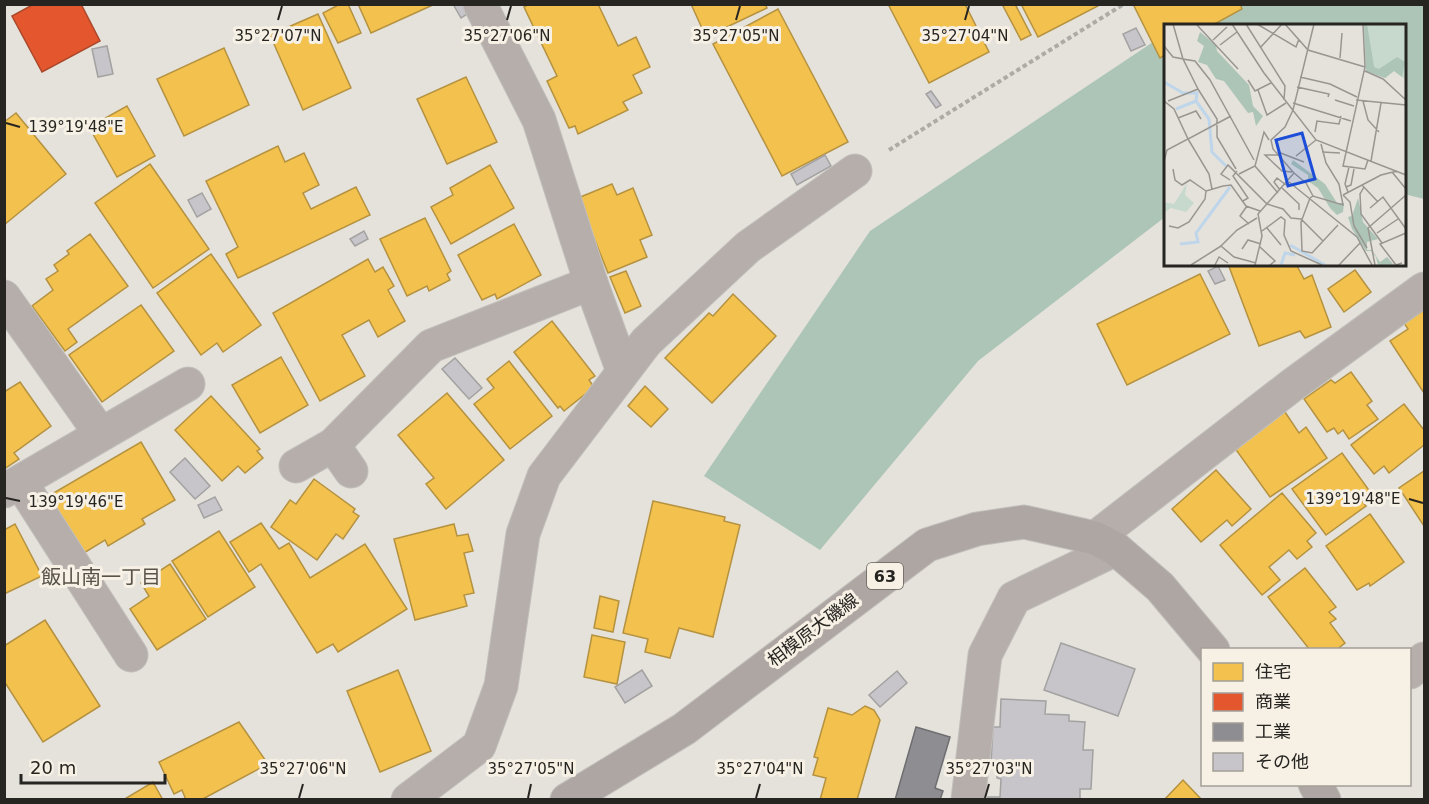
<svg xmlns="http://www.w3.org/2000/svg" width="1429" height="804" viewBox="0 0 1429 804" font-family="'DejaVu Sans','Noto Sans JP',sans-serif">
  <rect width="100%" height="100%" fill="#e5e2dc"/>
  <!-- forest -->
  <g fill="#adc5b6">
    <path d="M 1210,5 L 1424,5 L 1424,199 L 1404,194 L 1404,26 L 1178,26 Z"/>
    <path d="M 1165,34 L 1165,217 L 978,361 L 820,550 L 704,476 L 870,231 Z"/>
  </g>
  <!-- homes -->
  <g fill="#f2c14e" stroke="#b59240" stroke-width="1.5">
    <path d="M 340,4 L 348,4 L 361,33 L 338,43 L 323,13 Z"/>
    <path d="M 358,4 L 435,4 L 371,33 Z"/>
    <path d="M 529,4 L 598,4 L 618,46 L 636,37 L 650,67 L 633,75 L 642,93 L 623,102 L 628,110 L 578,134 L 575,126 L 569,128 L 547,81 L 557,76 L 524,7 Z"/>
    <path d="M 691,4 L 765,4 L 767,8 L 706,37 Z"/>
    <path d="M 888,4 L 965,4 L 989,52 L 929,83 Z"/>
    <path d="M 1002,4 L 1015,4 L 1031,35 L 1021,40 Z"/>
    <path d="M 1021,4 L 1097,4 L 1098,6 L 1038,37 Z"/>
    <path d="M 1133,4 L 1240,4 L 1242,9 L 1211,26 L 1165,26 L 1165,55 L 1160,58 Z"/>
    <path d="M 778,9 L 848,142 L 782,176 L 713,44 Z"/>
    <path d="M 318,14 L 351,88 L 303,110 L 270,35 Z"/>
    <path d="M 224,48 L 249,105 L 184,136 L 157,79 Z"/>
    <path d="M 466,77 L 497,142 L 447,164 L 417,99 Z"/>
    <path d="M 127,106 L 155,156 L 117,177 L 89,127 Z"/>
    <path d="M 16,113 L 66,174 L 4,225 L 4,122 Z"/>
    <path d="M 278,146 L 285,162 L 304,153 L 319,185 L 303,193 L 311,209 L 356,187 L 370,215 L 238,278 L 226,254 L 238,247 L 206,181 Z"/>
    <path d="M 150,164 L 209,249 L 153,288 L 95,203 Z"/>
    <path d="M 490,165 L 514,208 L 451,244 L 431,207 L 453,195 L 450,188 Z"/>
    <path d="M 612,184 L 617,195 L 633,188 L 652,235 L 640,240 L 647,257 L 608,273 L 578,198 Z"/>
    <path d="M 425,218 L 451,271 L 447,274 L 450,280 L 429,291 L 427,286 L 407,296 L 380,239 Z"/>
    <path d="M 514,224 L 541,275 L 497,299 L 495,294 L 482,300 L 458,255 Z"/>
    <path d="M 90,234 L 128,286 L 68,329 L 77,342 L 65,351 L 32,306 L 53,290 L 46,279 L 58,271 L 54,265 L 69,254 L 67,251 Z"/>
    <path d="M 211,254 L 261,325 L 223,352 L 217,343 L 201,355 L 157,293 Z"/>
    <path d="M 368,259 L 375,272 L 383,267 L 394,286 L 388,290 L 405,321 L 378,337 L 369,320 L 342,335 L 365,376 L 320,401 L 273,313 Z"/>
    <path d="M 1228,264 L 1296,264 L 1304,279 L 1312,275 L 1331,327 L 1305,338 L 1300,331 L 1259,346 Z"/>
    <path d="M 1355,270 L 1371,292 L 1344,312 L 1328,289 Z"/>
    <path d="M 626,271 L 641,306 L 625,313 L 610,277 Z"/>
    <path d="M 1200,274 L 1230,334 L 1127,385 L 1097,324 Z"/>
    <path d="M 733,294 L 776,336 L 712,403 L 665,358 L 709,313 L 713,316 Z"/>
    <path d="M 141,305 L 174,351 L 102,402 L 69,355 Z"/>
    <path d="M 1424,310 L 1424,393 L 1390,341 L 1408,329 L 1404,323 Z"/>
    <path d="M 552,321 L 595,376 L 589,380 L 594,387 L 564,411 L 560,406 L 558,408 L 514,352 Z"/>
    <path d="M 281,357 L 308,405 L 260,433 L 232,385 Z"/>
    <path d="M 509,361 L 552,416 L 510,449 L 474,404 L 494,388 L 487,379 Z"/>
    <path d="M 1351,372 L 1372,401 L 1367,405 L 1378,419 L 1349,439 L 1343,430 L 1338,434 L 1334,428 L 1327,432 L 1304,399 L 1331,380 L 1335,383 Z"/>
    <path d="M 20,382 L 51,426 L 14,453 L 19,459 L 4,469 L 4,392 Z"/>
    <path d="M 645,386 L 668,409 L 651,427 L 628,406 Z"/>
    <path d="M 447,393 L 504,460 L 446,509 L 426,484 L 434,478 L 398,435 Z"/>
    <path d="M 211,396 L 260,449 L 257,451 L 263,458 L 245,473 L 238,466 L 222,481 L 175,430 Z"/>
    <path d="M 1404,404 L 1424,430 L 1424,445 L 1389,473 L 1384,466 L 1374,474 L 1351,445 Z"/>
    <path d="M 1285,412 L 1299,433 L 1306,427 L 1327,458 L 1270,497 L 1234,447 Z"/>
    <path d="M 141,442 L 175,500 L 142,519 L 145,524 L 108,546 L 105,540 L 79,556 L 45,498 Z"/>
    <path d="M 1342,453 L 1371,493 L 1361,500 L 1366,506 L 1326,535 L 1292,489 Z"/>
    <path d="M 1216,470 L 1251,509 L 1232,526 L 1227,520 L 1201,542 L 1172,509 Z"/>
    <path d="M 1424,471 L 1424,526 L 1399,488 Z"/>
    <path d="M 314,479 L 355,509 L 353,512 L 359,516 L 343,539 L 336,534 L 317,560 L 271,527 L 290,500 L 296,504 Z"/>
    <path d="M 1282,493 L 1316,533 L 1307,541 L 1312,547 L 1297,559 L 1289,550 L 1269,567 L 1280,580 L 1262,595 L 1220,545 Z"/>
    <path d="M 653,501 L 725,517 L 724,521 L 740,525 L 713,637 L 679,628 L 670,658 L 645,652 L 648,639 L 623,633 Z"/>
    <path d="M 1370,514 L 1404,562 L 1370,586 L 1369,583 L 1357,590 L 1326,546 Z"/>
    <path d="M 261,523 L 279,549 L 289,543 L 310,578 L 365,544 L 407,609 L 338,652 L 333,644 L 317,653 L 261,564 L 249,572 L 230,542 Z"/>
    <path d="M 15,524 L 42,576 L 4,594 L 4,530 Z"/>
    <path d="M 454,524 L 457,536 L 468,534 L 473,551 L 464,553 L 474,593 L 464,595 L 467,606 L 415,620 L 394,539 Z"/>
    <path d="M 219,531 L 255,587 L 208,617 L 172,561 Z"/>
    <path d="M 170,564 L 206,619 L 157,650 L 130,609 L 149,596 L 141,583 Z"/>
    <path d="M 1305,568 L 1336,607 L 1329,612 L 1336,619 L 1330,623 L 1345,643 L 1336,650 L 1310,650 L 1268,597 Z"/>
    <path d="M 600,596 L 619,601 L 613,632 L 594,628 Z"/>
    <path d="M 45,620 L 100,706 L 43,742 L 4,681 L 4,646 Z"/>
    <path d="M 592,635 L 625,642 L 617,684 L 584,677 Z"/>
    <path d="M 398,670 L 431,751 L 380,772 L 347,691 Z"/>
    <path d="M 865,706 L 874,710 L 880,720 L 857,800 L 820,800 L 826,778 L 813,775 L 818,758 L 814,757 L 828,708 L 852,715 Z"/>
    <path d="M 239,722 L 268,764 L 201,800 L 186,800 L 182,790 L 174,794 L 159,762 Z"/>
    <path d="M 1183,780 L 1202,800 L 1164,800 Z"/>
    <path d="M 153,782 L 163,800 L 123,800 Z"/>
  </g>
  <!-- shops -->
  <path fill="#e4572e" stroke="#ab482a" stroke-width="1.5" d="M 34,4 L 81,4 L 100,41 L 42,72 L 12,16 Z"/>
  <!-- industry -->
  <path fill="#8d8d92" stroke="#6e6e70" stroke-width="1.5" d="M 916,727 L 950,737 L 935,788 L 943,791 L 940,800 L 895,800 Z"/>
  <!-- building -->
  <g fill="#c7c5ca" stroke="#a3a2a1" stroke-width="1.5">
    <path d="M 453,4 L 468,4 L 472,11 L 461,18 Z"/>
    <path d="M 1136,28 L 1145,45 L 1131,51 L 1123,34 Z"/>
    <path d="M 107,46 L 113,74 L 98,77 L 92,49 Z"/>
    <path d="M 931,91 L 941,105 L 936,108 L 926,94 Z"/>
    <path d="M 825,155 L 831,166 L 797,185 L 791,174 Z"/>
    <path d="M 202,193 L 211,209 L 197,217 L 188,200 Z"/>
    <path d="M 364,231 L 368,239 L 355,246 L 350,239 Z"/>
    <path d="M 1218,266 L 1225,280 L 1215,284 L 1208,271 Z"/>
    <path d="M 455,358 L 482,388 L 469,399 L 442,369 Z"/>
    <path d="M 185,458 L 210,486 L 195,499 L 170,472 Z"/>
    <path d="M 215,497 L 222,510 L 204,518 L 198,505 Z"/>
    <path d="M 1061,643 L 1135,669 L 1118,716 L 1044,690 Z"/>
    <path d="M 642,670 L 652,686 L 625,703 L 615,687 Z"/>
    <path d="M 897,671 L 907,683 L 880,707 L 869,695 Z"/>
    <path d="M 1001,699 L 1046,701 L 1045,714 L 1069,715 L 1069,721 L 1085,722 L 1083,750 L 1093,750 L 1091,789 L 1080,789 L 1080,800 L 988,800 L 988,797 L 1000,797 L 1001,779 L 997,778 L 997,763 L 991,763 L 993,727 L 1000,727 Z"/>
  </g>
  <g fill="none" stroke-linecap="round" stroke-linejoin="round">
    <!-- minor casing -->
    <g stroke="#c2bfbb" stroke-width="35">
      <g id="minor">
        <path d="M 480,4 L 539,120 L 591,283 L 623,371"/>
        <path d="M 4,297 L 100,433"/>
        <path d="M 333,445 L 351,471"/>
        <path d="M 296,466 L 333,445 L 431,346 L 591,283"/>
        <path d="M 21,483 L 131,655"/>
        <path d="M 4,491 L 188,384"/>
        <path d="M 1095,538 L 1291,386 L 1424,289"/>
        <path d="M 1410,672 L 1424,659"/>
        <path d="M 408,800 L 479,746 L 501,686 L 523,534 L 544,476 L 646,342 L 748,247 L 855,171"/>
        <path d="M 968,800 L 985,655 L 1014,598 L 1116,549"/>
      </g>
    </g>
    <!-- major casing -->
    <g stroke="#c2bfbb" stroke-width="35">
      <g id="major">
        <path d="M 1315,784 L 1324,800"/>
        <path d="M 567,800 L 684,729 L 927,545 L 977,529 L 1024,522 L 1095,538 L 1116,549 L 1160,587 L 1213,650"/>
      </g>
    </g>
    <!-- path -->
    <path stroke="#aeaaa6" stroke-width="4" stroke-dasharray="4.5 3" stroke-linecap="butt" d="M 889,150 L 1124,4"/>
    <!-- minor -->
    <use href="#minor" stroke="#b5aeab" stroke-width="33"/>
    <!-- major -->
    <use href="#major" stroke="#aea6a2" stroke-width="33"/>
  </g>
  <!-- ticks -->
  <path fill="none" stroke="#272521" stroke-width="2" d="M 278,20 L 282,6M 507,20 L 511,6M 736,20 L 740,6M 965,20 L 969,6M 6,123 L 20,127M 6,498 L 20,501M 1409,499 L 1423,503M 299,798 L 303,784M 528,798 L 531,784M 756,798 L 760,784M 985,798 L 989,784"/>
  <g text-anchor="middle" stroke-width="6" stroke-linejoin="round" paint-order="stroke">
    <!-- shield labels -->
    <rect fill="#f6f0e5" stroke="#65625c" stroke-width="1.5" x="867" y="563" width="36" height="26" rx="4.5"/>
    <g font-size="16" font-weight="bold" fill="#272521">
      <text x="885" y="582">63</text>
    </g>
    <!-- street labels -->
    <g font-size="18" fill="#272521" stroke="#f6f0e5">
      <text transform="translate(813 630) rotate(-37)" y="6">相模原大磯線</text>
    </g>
    <!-- neighbourhood labels -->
    <g font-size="20" fill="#58534a" stroke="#f6f0e5">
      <text x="101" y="584">飯山南一丁目</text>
    </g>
  </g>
  <!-- overview -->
  <g transform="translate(1164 24)">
    <rect width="242" height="242" fill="#e5e2dc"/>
    <path d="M 200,0 L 241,0 L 241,55 L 230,47 L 221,54 L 202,47 ZM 23,159 L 21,171 L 30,179 L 22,188 L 7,184 L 0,189 L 0,178 L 10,180 Z" fill="#c7d9cd"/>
    <path d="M 200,0 L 203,0 L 210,43 L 215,45 L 233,33 L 241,38 L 238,53 L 230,47 L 221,54 L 202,47 ZM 36,8 L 52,21 L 53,27 L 85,61 L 89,82 L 99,92 L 92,102 L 89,88 L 84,89 L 60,57 L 52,55 L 43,41 L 34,38 L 40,22 L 33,17 ZM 129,136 L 161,160 L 173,179 L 180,179 L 179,188 L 173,191 L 166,184 L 154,164 L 144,157 L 144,151 L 127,140 ZM 194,174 L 199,198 L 214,215 L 203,218 L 203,226 L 208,226 L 216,238 L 223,233 L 230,241 L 214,241 L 212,233 L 207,227 L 202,227 L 188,205 L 184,193 L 188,192 Z" fill="#adc5b6"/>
    <path fill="none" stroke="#bed5ea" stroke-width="3" d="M 0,58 L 19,69 L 33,69 L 32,77 L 45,95 L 48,128 L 62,142M 12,85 L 32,77M 16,220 L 34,218 L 32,209 L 66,163M 126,221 L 161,241M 117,241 L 121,229 L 131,231"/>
    <path fill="none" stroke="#999691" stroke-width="1.5" d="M 9,0 L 19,35 L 31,37 L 46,56 L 90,136M 68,0 L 100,49 L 152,116 L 242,151M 82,0 L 121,62 L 120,76M 93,0 L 132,23 L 135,15M 121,0 L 144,26 L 201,43M 199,0 L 201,43 L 179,142 L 201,145 L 204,136M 33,1 L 74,45M 49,16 L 63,3M 56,21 L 73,8M 0,22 L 9,33 L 19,35 L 34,65 L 4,77M 96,24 L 118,0M 176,34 L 178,9M 201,47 L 219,55 L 242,76M 136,53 L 166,60 L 193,73M 84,56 L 91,67 L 107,59M 133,63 L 165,70 L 164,73M 34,65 L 53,95 L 53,113 L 72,145M 94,66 L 103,91 L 122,79M 171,76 L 190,82M 192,76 L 242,81M 0,77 L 10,85 L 24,115 L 3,126 L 0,137M 199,77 L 204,96 L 215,108M 129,79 L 187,97M 14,94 L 32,87 L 37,95M 151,108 L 153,97 L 175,100 L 177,92M 114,128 L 140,138M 158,128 L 176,129M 114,131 L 101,131 L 118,147 L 128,148M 132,132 L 152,116M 207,137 L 217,79M 91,142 L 114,169M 9,145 L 11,156 L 18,161 L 26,156 L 42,167M 73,147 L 69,152 L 84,174 L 79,177M 228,148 L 242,165M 130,149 L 142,159 L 149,172M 75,150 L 91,142 L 100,108 L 105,116M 66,156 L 57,150 L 64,141 L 103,180 L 119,185 L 127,194 L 137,195 L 159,217M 125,158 L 193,213 L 208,241M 198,161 L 214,178M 182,163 L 187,161 L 190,145M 200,163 L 196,170 L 197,190 L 218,219M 118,164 L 135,180 L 135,186M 48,165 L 45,150 L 24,115 L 67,92M 116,166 L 110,158 L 113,154 L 122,161M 184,168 L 181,160 L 185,143M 179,171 L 186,178 L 190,202 L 203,224M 179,171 L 217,151 L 233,147M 146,174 L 149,172 L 179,181 L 175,160 L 162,139 L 157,120M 146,174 L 137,198 L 138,227 L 148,229 L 174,201M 83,182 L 76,192 L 85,200M 206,184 L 219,173 L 242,205M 5,202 L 14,204 L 25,198 L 41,175 L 42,167 L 59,162 L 67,161 L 82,182 L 96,187M 103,204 L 117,221M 98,207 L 117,193 L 121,196 L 120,211 L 127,227 L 158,241M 213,209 L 234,195M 96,223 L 111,237 L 106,241M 78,225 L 84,216 L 97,220M 92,239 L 70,233 L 57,222 L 73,206 L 93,194M 238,239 L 232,241 L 216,220 L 242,209M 27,241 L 57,222M 51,241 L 55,233 L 64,239M 91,241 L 98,212 L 94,190 L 130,149 L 109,125 L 107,116 L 121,103 L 129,86 L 150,0M 175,241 L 196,219M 211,241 L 204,204 L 242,171"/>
    <path fill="#1d4ed8" fill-opacity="0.15" stroke="#1d4ed8" stroke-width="3" d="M 138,109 L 151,155 L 124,162 L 112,116 Z"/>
    <rect width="242" height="242" fill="none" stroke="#272521" stroke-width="3"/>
  </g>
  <g font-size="15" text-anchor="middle" fill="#272521" stroke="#f6f0e5" stroke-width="6" stroke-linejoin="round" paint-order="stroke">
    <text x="278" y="41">35°27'07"N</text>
    <text x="507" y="41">35°27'06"N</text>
    <text x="736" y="41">35°27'05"N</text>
    <text x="965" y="41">35°27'04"N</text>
    <text x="76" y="132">139°19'48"E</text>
    <text x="1353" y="504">139°19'48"E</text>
    <text x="76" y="507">139°19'46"E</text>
    <text x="303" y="774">35°27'06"N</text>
    <text x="531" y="774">35°27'05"N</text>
    <text x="760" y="774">35°27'04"N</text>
    <text x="989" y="774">35°27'03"N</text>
  </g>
  <!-- border -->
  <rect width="1429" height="804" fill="none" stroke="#272521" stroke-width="12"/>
  <!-- legend -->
  <rect x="1201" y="648" width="210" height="138" fill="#f6f0e5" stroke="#a39f97" stroke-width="1.5"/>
  <rect x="1213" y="663" width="30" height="18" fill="#f2c14e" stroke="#a39f97" stroke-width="1.5"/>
  <text x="1255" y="678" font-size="18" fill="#272521">住宅</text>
  <rect x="1213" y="693" width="30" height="18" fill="#e4572e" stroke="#a39f97" stroke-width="1.5"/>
  <text x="1255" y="708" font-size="18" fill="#272521">商業</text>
  <rect x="1213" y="723" width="30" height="18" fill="#8d8d92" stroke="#a39f97" stroke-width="1.5"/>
  <text x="1255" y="738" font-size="18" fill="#272521">工業</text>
  <rect x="1213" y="753" width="30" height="18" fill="#c7c5ca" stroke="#a39f97" stroke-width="1.5"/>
  <text x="1255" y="768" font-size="18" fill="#272521">その他</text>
  <!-- scale -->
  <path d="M21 774v9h144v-9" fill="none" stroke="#272521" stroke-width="3"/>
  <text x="30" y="774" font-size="18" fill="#272521" stroke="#f6f0e5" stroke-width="4.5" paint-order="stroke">20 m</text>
</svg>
